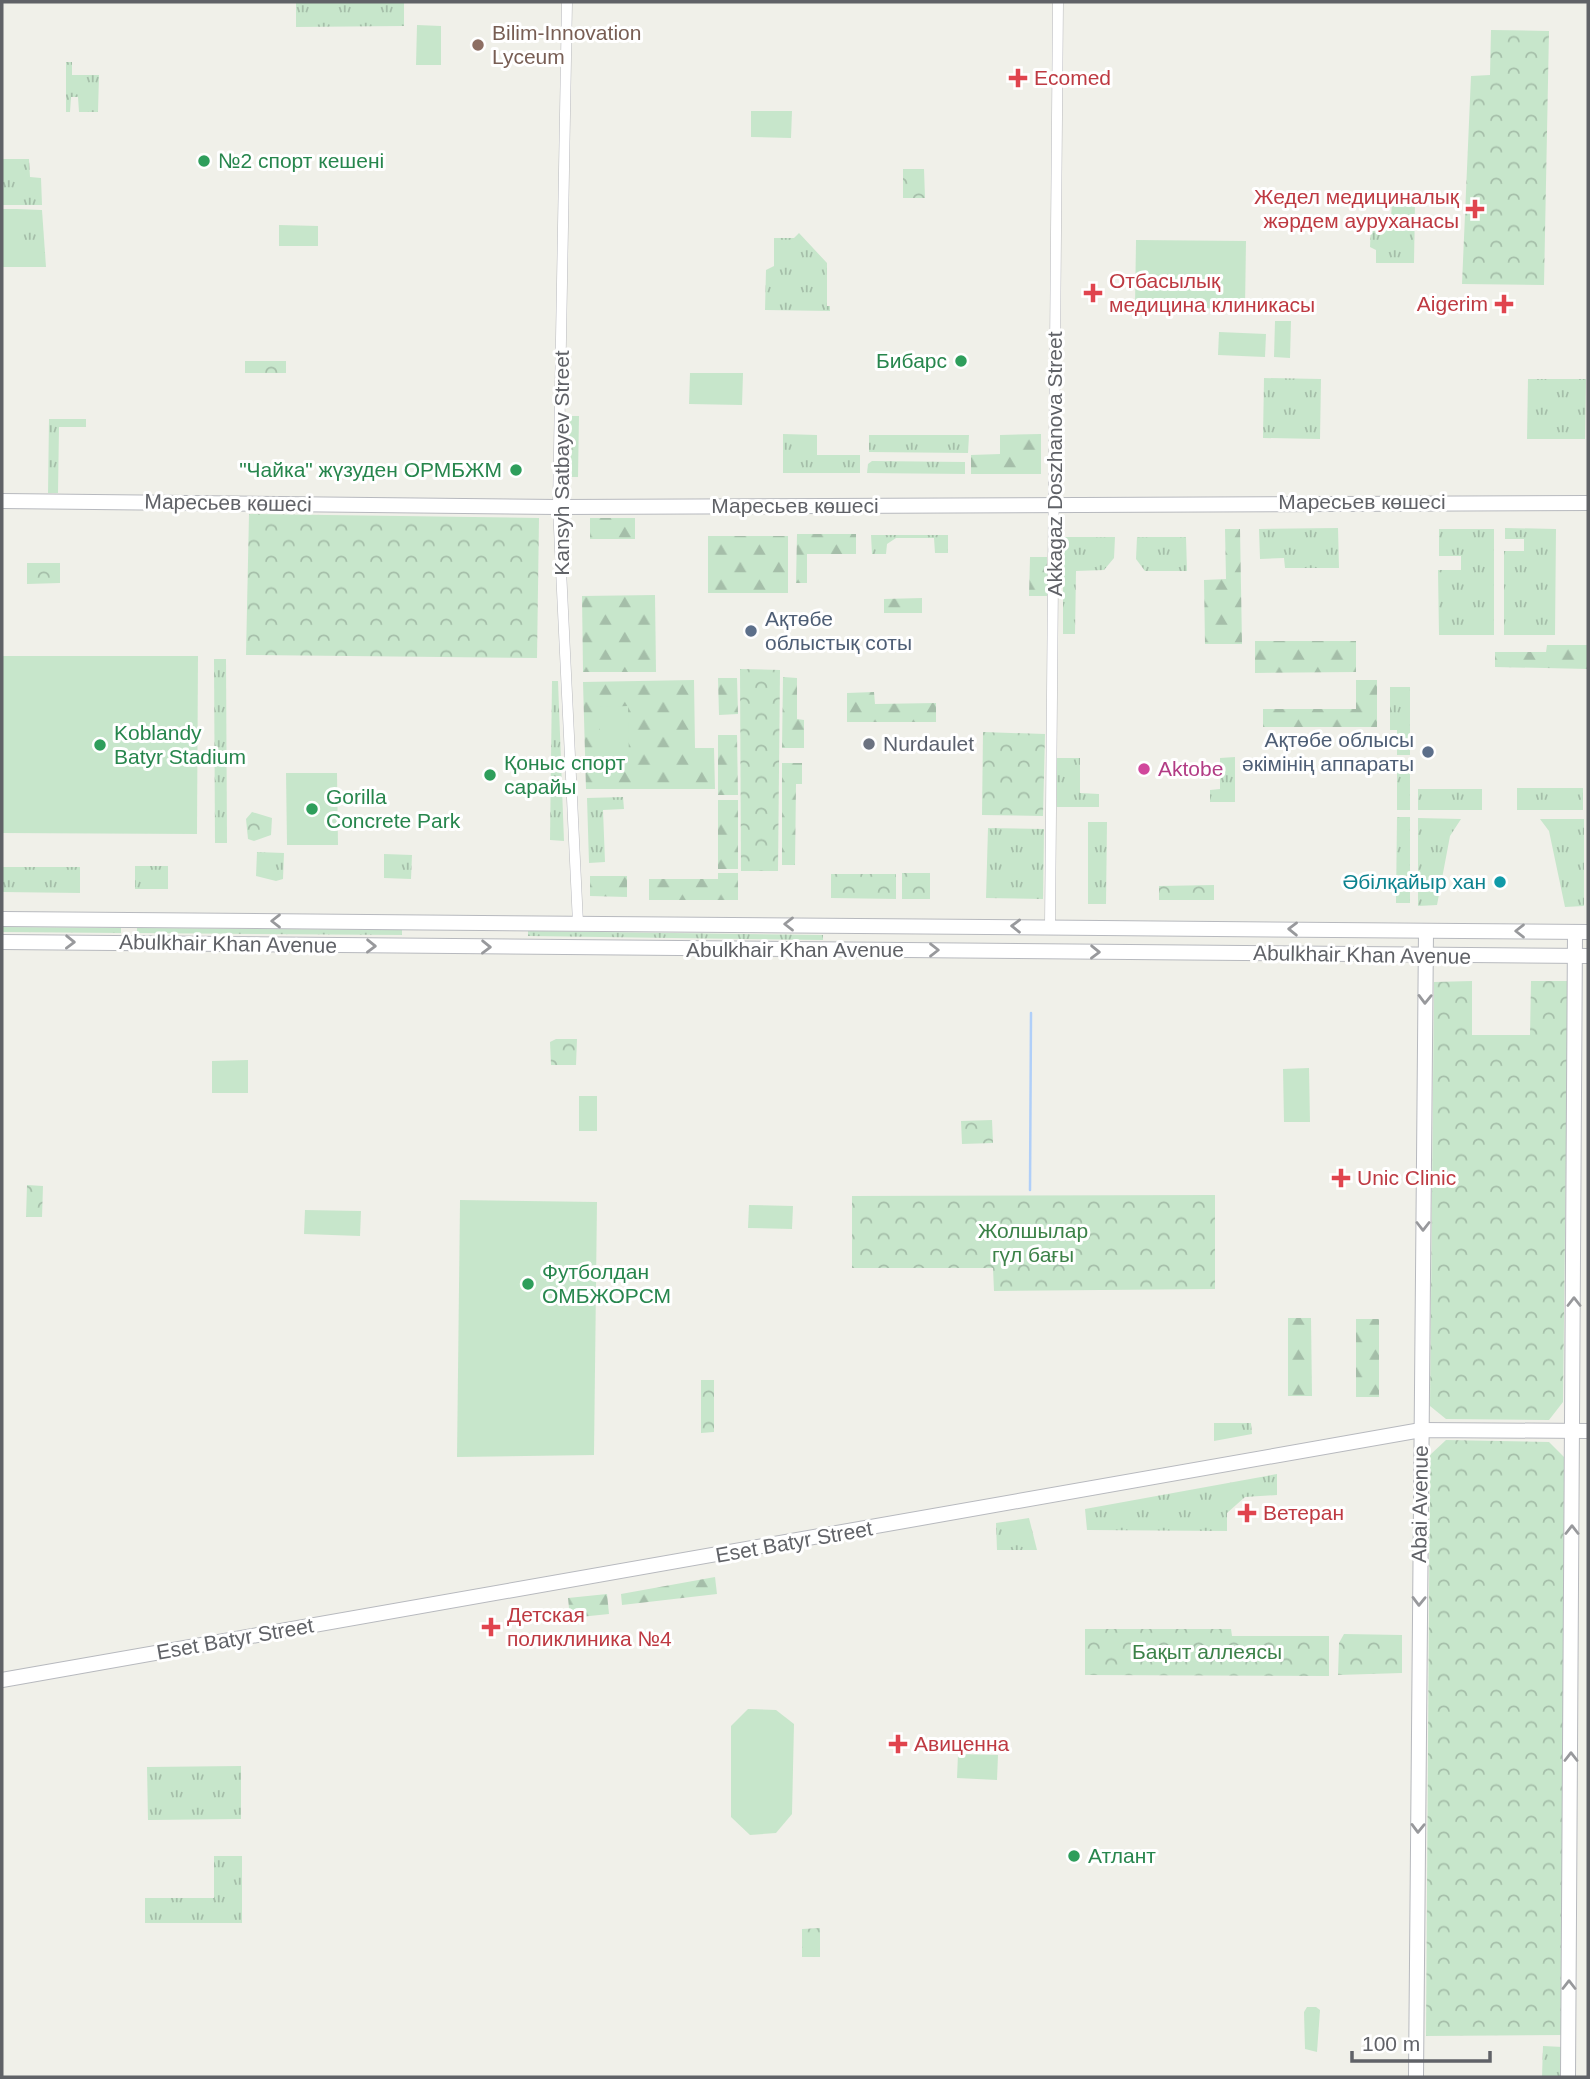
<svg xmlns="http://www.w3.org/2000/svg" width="1590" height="2079" viewBox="0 0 1590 2079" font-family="Helvetica,sans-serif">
  <defs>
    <pattern id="grass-tufts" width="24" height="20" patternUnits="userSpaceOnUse" patternTransform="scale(1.75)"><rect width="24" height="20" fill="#c7e6cb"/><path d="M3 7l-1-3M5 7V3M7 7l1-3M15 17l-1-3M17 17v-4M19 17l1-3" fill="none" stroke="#a5bea9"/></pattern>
    <pattern id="forest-firs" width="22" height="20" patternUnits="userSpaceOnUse" patternTransform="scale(1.75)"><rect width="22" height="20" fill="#c7e6cb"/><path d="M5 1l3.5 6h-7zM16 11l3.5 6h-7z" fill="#a5bea9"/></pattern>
    <pattern id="park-crowns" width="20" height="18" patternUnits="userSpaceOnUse" patternTransform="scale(1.75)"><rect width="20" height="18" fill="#c7e6cb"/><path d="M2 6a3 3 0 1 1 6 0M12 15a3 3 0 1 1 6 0" fill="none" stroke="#a5bea9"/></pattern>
  </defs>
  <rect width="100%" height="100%" fill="#f0f0e9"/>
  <!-- grass -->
  <g fill="url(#grass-tufts)">
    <path d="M 296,2 L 404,2 L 404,26 L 296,27 Z"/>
    <path d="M 66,62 L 72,62 L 72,75 L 99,75 L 98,112 L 79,112 L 78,97 L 71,97 L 70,112 L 66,112 Z"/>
    <path d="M 2,159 L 29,159 L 30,177 L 41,178 L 42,205 L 2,205 Z"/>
    <path d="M 1392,202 L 1415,202 L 1414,263 L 1376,263 L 1376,250 L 1370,247 L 1371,225 L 1377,218 L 1391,218 Z"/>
    <path d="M 17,209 L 42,210 L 46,267 L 17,267 Z"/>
    <path d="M 799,233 L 827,263 L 827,306 L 830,306 L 830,311 L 765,310 L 766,270 L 774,266 L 774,238 L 794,238 Z"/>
    <path d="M 1264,378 L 1321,379 L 1320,439 L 1263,438 Z"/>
    <path d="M 1528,379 L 1586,379 L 1585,439 L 1527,439 Z"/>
    <path d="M 49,419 L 86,419 L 86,427 L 59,427 L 58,493 L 48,493 Z"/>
    <path d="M 783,434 L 817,435 L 817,455 L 860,455 L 860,473 L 783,473 Z"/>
    <path d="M 869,435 L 969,435 L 968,453 L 869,452 Z"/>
    <path d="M 872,461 L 965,462 L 965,474 L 867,473 L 868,464 Z"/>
    <path d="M 1338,528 L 1339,568 L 1285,568 L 1284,558 L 1260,559 L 1259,529 Z"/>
    <path d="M 1505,528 L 1556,529 L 1555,635 L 1504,635 L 1504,551 L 1524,551 L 1524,539 L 1505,539 Z"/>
    <path d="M 1439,529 L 1494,529 L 1494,635 L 1439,635 L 1438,570 L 1461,570 L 1461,556 L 1439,556 Z"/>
    <path d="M 871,535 L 948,535 L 948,553 L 935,553 L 934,538 L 896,538 L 887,544 L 886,554 L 872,554 Z"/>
    <path d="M 1063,537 L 1115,537 L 1114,558 L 1104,570 L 1076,571 L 1075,634 L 1063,634 Z"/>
    <path d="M 1137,537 L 1186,537 L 1187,571 L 1145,571 L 1136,559 Z"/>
    <path d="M 214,659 L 226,659 L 227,843 L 215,843 Z"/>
    <path d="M 552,681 L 558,681 L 564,841 L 550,840 Z"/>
    <path d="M 1390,687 L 1410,687 L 1410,755 L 1397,755 L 1397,730 L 1390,730 Z"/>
    <path d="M 1235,757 L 1235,802 L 1210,802 L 1210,790 L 1220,789 L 1220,758 Z"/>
    <path d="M 1056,758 L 1080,758 L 1080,793 L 1099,794 L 1099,807 L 1057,807 Z"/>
    <rect x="1397" y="769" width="13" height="41"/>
    <rect x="1517" y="788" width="66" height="22"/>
    <rect x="1418" y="789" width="64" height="21"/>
    <path d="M 623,797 L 624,809 L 603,810 L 605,862 L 589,863 L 587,798 Z"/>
    <path d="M 1397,817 L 1410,817 L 1410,903 L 1396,903 Z"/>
    <path d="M 1418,818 L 1461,819 L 1450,836 L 1437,905 L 1418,906 Z"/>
    <path d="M 1540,819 L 1584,819 L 1584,906 L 1565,907 L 1549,831 Z"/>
    <path d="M 1088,822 L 1107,822 L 1106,904 L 1088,904 Z"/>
    <path d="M 988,828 L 1044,829 L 1043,899 L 986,898 Z"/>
    <path d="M 257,852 L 284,853 L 283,879 L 276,881 L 256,876 Z"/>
    <path d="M 384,854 L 412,855 L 411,879 L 384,878 Z"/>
    <rect x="135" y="866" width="33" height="23"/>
    <path d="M 2,867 L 80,867 L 80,893 L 2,892 Z"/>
    <path d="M 2,927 L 121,928 L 121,933 L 2,932 Z"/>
    <path d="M 137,928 L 402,930 L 402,935 L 137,933 Z"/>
    <path d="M 528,931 L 823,935 L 823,940 L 528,936 Z"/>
    <path d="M 1214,1423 L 1251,1423 L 1252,1434 L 1214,1441 Z"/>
    <path d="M 1277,1474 L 1277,1495 L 1245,1497 L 1227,1513 L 1227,1531 L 1087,1530 L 1085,1509 Z"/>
    <path d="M 1029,1518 L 1037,1550 L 997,1550 L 996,1523 Z"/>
    <path d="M 241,1766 L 241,1819 L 148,1820 L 147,1767 Z"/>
    <path d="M 214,1856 L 242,1856 L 242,1923 L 145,1923 L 145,1898 L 214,1898 Z"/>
    <path d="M 1543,2046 L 1563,2047 L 1562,2077 L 1542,2077 Z"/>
  </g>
  <!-- forest -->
  <g fill="url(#forest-firs)">
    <path d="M 567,416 L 579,416 L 578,477 L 567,477 Z"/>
    <path d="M 1041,434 L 1041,474 L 971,474 L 971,455 L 1000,454 L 1000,435 Z"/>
    <rect x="590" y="518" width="45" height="21"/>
    <path d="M 1225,529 L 1240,529 L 1242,644 L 1205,644 L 1204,580 L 1226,579 Z"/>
    <path d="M 797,534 L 856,534 L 856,554 L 807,554 L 807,583 L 796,583 Z"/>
    <rect x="708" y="536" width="80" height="57"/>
    <path d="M 1030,557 L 1047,557 L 1047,596 L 1029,596 Z"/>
    <path d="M 655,595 L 656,672 L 583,672 L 582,596 Z"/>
    <path d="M 922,598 L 922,613 L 884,613 L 884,599 Z"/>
    <path d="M 1255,641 L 1356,641 L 1356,672 L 1255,673 Z"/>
    <path d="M 1547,645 L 1588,645 L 1588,669 L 1495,667 L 1495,652 L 1546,652 Z"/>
    <path d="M 783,677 L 797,678 L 797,719 L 804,720 L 804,748 L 782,748 Z"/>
    <path d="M 718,678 L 737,678 L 738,714 L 719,715 Z"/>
    <path d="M 694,680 L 695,748 L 714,748 L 715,789 L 586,789 L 583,682 Z"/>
    <path d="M 1356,680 L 1377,680 L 1377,727 L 1263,727 L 1263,709 L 1356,709 Z"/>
    <path d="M 874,692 L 875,704 L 936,703 L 936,722 L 847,722 L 847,693 Z"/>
    <path d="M 737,735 L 738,795 L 718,795 L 718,735 Z"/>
    <path d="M 782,763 L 802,763 L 802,784 L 796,784 L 795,865 L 782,865 Z"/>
    <rect x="718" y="800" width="20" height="69"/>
    <path d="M 718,873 L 738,873 L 738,900 L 649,900 L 649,879 L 718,879 Z"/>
    <path d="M 590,876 L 627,876 L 627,897 L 590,896 Z"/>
    <path d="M 1288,1318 L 1311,1318 L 1312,1396 L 1288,1396 Z"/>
    <rect x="1356" y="1319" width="23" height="78"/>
    <path d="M 715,1577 L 717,1594 L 622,1605 L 621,1594 Z"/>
    <path d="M 607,1594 L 609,1614 L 570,1618 L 568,1598 Z"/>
  </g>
  <!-- park -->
  <g fill="url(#park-crowns)">
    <path d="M 1491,30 L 1549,31 L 1544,285 L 1462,284 L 1471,76 L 1490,75 Z"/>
    <path d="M 903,169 L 924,169 L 925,198 L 903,198 Z"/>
    <rect x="245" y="361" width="41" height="12"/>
    <path d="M 249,514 L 539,518 L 537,658 L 246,655 Z"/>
    <path d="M 27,563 L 60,563 L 60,583 L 27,584 Z"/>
    <path d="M 740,669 L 780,670 L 778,871 L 741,871 Z"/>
    <path d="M 983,732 L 1045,734 L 1043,816 L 982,815 Z"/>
    <path d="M 252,812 L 272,818 L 271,835 L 254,841 L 248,839 L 246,819 Z"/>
    <rect x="902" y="873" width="28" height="26"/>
    <path d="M 831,874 L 896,874 L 896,899 L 831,898 Z"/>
    <path d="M 1214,885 L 1214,900 L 1159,900 L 1159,886 Z"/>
    <path d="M 1472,981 L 1472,1035 L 1530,1035 L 1531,981 L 1568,981 L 1563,1402 L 1549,1420 L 1446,1419 L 1430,1406 L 1434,982 Z"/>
    <path d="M 556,1039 L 577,1039 L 576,1065 L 551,1065 L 550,1042 Z"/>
    <path d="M 992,1120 L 993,1143 L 962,1144 L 961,1121 Z"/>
    <path d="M 27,1185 L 43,1186 L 42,1217 L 26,1217 Z"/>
    <path d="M 1215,1195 L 1215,1289 L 994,1291 L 993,1268 L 852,1268 L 852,1196 Z"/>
    <path d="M 701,1380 L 714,1380 L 714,1432 L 701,1433 Z"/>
    <path d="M 1446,1440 L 1549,1442 L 1564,1457 L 1562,2035 L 1426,2036 L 1430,1455 Z"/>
    <path d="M 1085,1629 L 1231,1629 L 1232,1636 L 1329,1636 L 1329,1676 L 1085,1675 Z"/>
    <path d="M 1344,1634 L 1402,1635 L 1402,1673 L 1338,1675 L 1339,1643 Z"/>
    <path d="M 820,1928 L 820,1957 L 802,1957 L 802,1929 Z"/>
  </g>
  <!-- pitch -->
  <g fill="#c7e6cb">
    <path d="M 417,25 L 441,26 L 441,65 L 416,65 Z"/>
    <path d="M 751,111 L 792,111 L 791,138 L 751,137 Z"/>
    <rect x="2" y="209" width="15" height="58"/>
    <path d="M 279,225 L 318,226 L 318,246 L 279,246 Z"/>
    <path d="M 1136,240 L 1246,241 L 1245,309 L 1135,307 Z"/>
    <path d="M 1275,321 L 1291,321 L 1290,358 L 1274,357 Z"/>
    <path d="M 1219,332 L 1266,334 L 1265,357 L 1218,355 Z"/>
    <path d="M 690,373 L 743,373 L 742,405 L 689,404 Z"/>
    <path d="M 2,656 L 198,656 L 197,834 L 2,833 Z"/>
    <path d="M 628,706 L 629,763 L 600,763 L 600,707 Z"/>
    <path d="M 286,773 L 337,773 L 338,845 L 287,845 Z"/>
    <path d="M 248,1060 L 248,1093 L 212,1093 L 212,1061 Z"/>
    <path d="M 1309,1068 L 1310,1122 L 1284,1122 L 1283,1069 Z"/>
    <rect x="579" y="1096" width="18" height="35"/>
    <path d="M 460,1200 L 597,1202 L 594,1455 L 457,1457 Z"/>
    <path d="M 749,1205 L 793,1206 L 792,1229 L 748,1228 Z"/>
    <path d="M 305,1210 L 361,1211 L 360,1236 L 304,1234 Z"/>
    <path d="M 748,1709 L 776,1710 L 794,1724 L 792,1814 L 776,1833 L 750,1835 L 731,1817 L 731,1726 Z"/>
    <path d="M 958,1754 L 998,1755 L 997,1780 L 957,1778 Z"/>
    <path d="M 1307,2007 L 1316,2007 L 1320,2010 L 1317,2052 L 1305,2049 L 1304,2012 Z"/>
  </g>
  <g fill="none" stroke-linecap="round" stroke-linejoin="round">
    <!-- stream -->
    <path stroke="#b0cff9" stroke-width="2.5" d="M 1030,1190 L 1031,1013"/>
    <!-- street casing -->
    <g stroke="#b8b9be" stroke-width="11">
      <g id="street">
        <path d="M 567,2 L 558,507 L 578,923"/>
        <path d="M 1050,926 L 1058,2"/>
      </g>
    </g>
    <!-- secondary casing -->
    <g stroke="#b7b9be" stroke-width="16">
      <g id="secondary">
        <path d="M 2,501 L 558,507 L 1588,503"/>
        <path d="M 2,919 L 1588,932"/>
        <path d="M 2,942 L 1588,956"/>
        <path d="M 2,1680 L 1421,1430 L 1588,1431"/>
        <path d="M 1416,2077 L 1426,931"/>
        <path d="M 1568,2077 L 1575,932"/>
      </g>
    </g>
    <!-- street -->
    <use href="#street" stroke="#fff" stroke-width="10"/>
    <!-- secondary -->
    <use href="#secondary" stroke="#fff" stroke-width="14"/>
  </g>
  <!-- one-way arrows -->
  <defs><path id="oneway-chevron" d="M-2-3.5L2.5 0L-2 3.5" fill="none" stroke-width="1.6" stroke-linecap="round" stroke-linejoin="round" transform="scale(1.75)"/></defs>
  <g stroke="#98999c">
    <use href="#oneway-chevron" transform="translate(276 921) rotate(-180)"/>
    <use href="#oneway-chevron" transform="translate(789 924) rotate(-180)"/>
    <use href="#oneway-chevron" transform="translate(1016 926) rotate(-179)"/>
    <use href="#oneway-chevron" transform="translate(1293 929) rotate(-179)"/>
    <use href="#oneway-chevron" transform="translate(1520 931) rotate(-180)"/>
    <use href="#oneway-chevron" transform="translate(70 942) rotate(1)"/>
    <use href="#oneway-chevron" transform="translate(371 946) rotate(1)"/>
    <use href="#oneway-chevron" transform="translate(486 947) rotate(1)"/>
    <use href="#oneway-chevron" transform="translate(934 950)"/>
    <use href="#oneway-chevron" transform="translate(1095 952) rotate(1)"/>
    <use href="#oneway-chevron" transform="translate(1425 999) rotate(91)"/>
    <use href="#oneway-chevron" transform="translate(1423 1226) rotate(90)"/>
    <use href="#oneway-chevron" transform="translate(1574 1302) rotate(-90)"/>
    <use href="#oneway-chevron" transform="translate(1572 1530) rotate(-90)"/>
    <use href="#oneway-chevron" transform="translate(1419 1601) rotate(91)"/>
    <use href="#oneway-chevron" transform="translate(1571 1757) rotate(-90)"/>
    <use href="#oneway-chevron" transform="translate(1418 1828) rotate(91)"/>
    <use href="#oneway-chevron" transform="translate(1569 1985) rotate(-90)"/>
  </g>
  <!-- markers -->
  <circle fill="#8d6e63" stroke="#fff" stroke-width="2.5" cx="478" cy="45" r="7"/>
  <g fill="#e0444e" stroke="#fff" stroke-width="2.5">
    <path d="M1014.5 67.5h7v7h7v7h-7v7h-7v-7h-7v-7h7z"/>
    <path d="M1471.5 198.5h7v7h7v7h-7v7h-7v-7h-7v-7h7z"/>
    <path d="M1089.5 282.5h7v7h7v7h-7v7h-7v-7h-7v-7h7z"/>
    <path d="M1500.5 293.5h7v7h7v7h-7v7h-7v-7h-7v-7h7z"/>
    <path d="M1337.5 1167.5h7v7h7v7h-7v7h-7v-7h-7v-7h7z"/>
    <path d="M1243.5 1502.5h7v7h7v7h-7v7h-7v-7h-7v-7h7z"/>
    <path d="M487.5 1616.5h7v7h7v7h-7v7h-7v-7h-7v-7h7z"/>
    <path d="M894.5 1733.5h7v7h7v7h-7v7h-7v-7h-7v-7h7z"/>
  </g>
  <g fill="#2e9e5b" stroke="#fff" stroke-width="2.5">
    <circle cx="204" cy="161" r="7"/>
    <circle cx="961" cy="361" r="7"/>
    <circle cx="516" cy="470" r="7"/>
    <circle cx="100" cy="745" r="7"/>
    <circle cx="490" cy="775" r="7"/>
    <circle cx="312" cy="809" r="7"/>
    <circle cx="528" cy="1284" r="7"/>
    <circle cx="1074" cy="1856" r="7"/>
  </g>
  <g fill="#5c6f8a" stroke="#fff" stroke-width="2.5">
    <circle cx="751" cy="631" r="7"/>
    <circle cx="1428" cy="752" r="7"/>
  </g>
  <circle fill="#6b7280" stroke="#fff" stroke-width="2.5" cx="869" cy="744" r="7"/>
  <circle fill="#d1479c" stroke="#fff" stroke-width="2.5" cx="1144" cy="769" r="7"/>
  <circle fill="#0f9aa8" stroke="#fff" stroke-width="2.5" cx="1500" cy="882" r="7"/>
  <g text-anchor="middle" stroke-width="6" stroke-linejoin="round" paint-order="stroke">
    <!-- education labels -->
    <g font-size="21" fill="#785e54" stroke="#fff" text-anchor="start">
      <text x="492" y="40">Bilim-Innovation<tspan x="492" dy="24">Lyceum</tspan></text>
    </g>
    <!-- health labels -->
    <g font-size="21" fill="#be3a42" stroke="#fff" text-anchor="start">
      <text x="1034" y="85">Ecomed</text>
      <text x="1459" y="204" text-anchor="end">Жедел медициналық<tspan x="1459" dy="24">жәрдем ауруханасы</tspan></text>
      <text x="1109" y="288">Отбасылық<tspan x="1109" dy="24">медицина клиникасы</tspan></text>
      <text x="1488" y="311" text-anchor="end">Aigerim</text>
      <text x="1357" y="1185">Unic Clinic</text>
      <text x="1263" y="1520">Ветеран</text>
      <text x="507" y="1622">Детская<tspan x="507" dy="24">поликлиника №4</tspan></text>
      <text x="914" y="1751">Авиценна</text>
    </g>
    <!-- leisure labels -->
    <g font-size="21" fill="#27864d" stroke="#fff" text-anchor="start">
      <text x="218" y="168">№2 спорт кешені</text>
      <text x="947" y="368" text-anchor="end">Бибарс</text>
      <text x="502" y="477" text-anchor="end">"Чайка" жүзуден ОРМБЖМ</text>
      <text x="114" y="740">Koblandy<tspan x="114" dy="24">Batyr Stadium</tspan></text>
      <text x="504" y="770">Қоныс спорт<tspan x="504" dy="24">сарайы</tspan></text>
      <text x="326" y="804">Gorilla<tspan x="326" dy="24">Concrete Park</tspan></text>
      <text x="542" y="1279">Футболдан<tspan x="542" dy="24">ОМБЖОРСМ</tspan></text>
      <text x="1088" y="1863">Атлант</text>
    </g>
    <!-- street labels -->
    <g font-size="21" fill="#606267" stroke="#fff">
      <text transform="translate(562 463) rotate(-90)" y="7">Kansyh Satbayev Street</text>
      <text transform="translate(1055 464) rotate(-90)" y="7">Akkagaz Doszhanova Street</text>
      <text x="1362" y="509">Маресьев көшесі</text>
      <text transform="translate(228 503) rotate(1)" y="7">Маресьев көшесі</text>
      <text x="795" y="513">Маресьев көшесі</text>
      <text transform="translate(228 944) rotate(1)" y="7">Abulkhair Khan Avenue</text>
      <text x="795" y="957">Abulkhair Khan Avenue</text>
      <text transform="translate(1362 955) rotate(1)" y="7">Abulkhair Khan Avenue</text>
      <text transform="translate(1420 1504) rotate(-89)" y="7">Abai Avenue</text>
      <text transform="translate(794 1542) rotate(-10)" y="7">Eset Batyr Street</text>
      <text transform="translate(235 1639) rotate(-10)" y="7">Eset Batyr Street</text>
    </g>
    <!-- service labels -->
    <g font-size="21" fill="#4e5e75" stroke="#fff" text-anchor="start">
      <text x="765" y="626">Ақтөбе<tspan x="765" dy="24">облыстық соты</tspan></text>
      <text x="1414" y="747" text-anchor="end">Ақтөбе облысы<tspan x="1414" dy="24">әкімінің аппараты</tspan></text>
    </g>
    <!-- worship labels -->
    <g font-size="21" fill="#5b616d" stroke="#fff" text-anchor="start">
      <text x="883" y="751">Nurdaulet</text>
    </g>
    <!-- hotel labels -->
    <g font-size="21" fill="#b23c85" stroke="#fff" text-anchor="start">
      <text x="1158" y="776">Aktobe</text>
    </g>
    <!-- culture labels -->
    <g font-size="21" fill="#0d838f" stroke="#fff" text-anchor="end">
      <text x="1486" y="889">Әбілқайыр хан</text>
    </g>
    <!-- park labels -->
    <g font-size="21" fill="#3c8248" stroke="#fff">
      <text x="1033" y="1238">Жолшылар<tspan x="1033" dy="24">гүл бағы</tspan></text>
      <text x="1207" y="1659">Бақыт аллеясы</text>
    </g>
  </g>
  <!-- border -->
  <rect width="1590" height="2079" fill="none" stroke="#606267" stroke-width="7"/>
  <!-- scale -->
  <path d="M1352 2051v10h138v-10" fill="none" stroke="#606267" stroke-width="3.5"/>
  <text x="1362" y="2051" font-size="21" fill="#606267" stroke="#ffffff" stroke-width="5" paint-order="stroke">100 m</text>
</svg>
